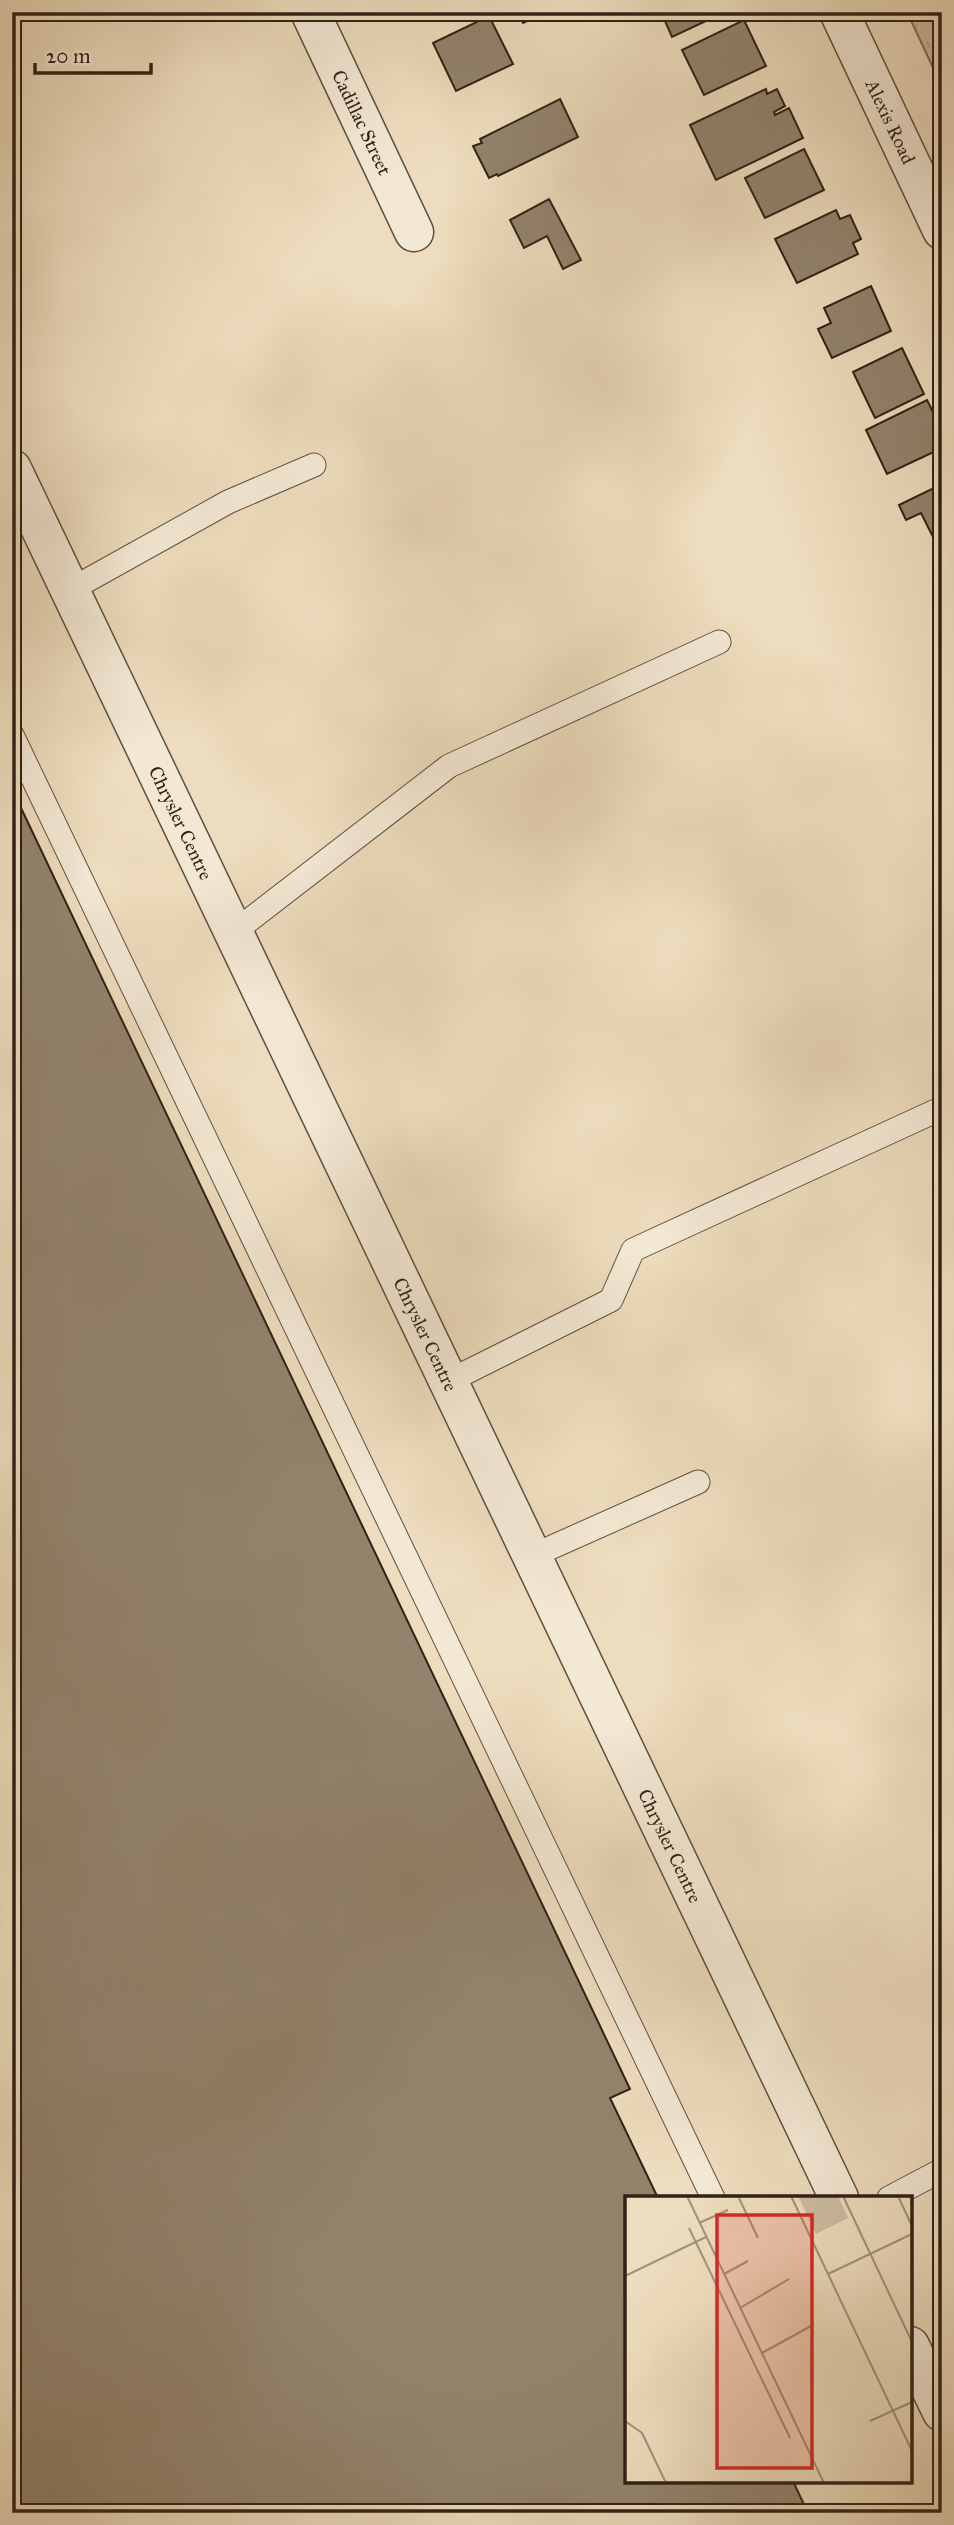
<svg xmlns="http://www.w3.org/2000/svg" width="954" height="2525" viewBox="0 0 954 2525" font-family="'IM FELL Great Primer',serif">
  <defs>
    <pattern id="grass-tufts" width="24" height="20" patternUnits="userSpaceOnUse" patternTransform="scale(1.75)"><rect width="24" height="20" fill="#cdbca1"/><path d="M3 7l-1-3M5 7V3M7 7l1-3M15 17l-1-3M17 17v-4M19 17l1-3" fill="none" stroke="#b0a18a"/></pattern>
  </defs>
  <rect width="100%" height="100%" fill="#eddcbd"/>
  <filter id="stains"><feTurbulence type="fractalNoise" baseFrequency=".00286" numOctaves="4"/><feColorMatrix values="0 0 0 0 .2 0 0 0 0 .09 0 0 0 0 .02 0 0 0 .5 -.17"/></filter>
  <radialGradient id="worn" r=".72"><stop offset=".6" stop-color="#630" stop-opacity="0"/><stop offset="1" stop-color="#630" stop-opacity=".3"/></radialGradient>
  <!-- grass -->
  <path fill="url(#grass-tufts)" stroke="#7e6f5c" stroke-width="2" d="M 907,12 L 942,12 L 942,87 Z"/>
  <!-- building -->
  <g fill="#92836d" stroke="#302216" stroke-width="2">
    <path d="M 518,12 L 547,12 L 523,23 Z"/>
    <path d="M 661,12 L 725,12 L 672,37 Z"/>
    <path d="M 489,16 L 513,64 L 456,91 L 433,43 Z"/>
    <path d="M 744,20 L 766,66 L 704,95 L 682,50 Z"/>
    <path d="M 766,89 L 767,94 L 777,89 L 785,106 L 774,112 L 775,115 L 789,108 L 803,138 L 716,180 L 690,125 Z"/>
    <path d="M 560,99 L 578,137 L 498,176 L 497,174 L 489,178 L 473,146 L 482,143 L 480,139 Z"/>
    <path d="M 804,149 L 824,190 L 765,218 L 745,178 Z"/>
    <path d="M 549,199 L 581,260 L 563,269 L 547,236 L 524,248 L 510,220 Z"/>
    <path d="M 836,210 L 840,219 L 850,215 L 861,239 L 853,243 L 858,254 L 797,283 L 775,239 Z"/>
    <path d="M 871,286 L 891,331 L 832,358 L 818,329 L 831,323 L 824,308 Z"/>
    <path d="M 902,348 L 924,394 L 875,418 L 853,372 Z"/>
    <path d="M 927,400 L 942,430 L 942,448 L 887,474 L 866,430 Z"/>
    <path d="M 942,484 L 942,535 L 934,539 L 921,513 L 906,520 L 899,505 Z"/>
    <path d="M 12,789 L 630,2089 L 610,2098 L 658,2198 L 627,2198 L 627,2481 L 793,2481 L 808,2513 L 12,2513 Z"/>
  </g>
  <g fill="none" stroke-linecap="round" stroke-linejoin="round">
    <!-- service casing -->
    <g stroke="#5f5040" stroke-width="25">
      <g id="service">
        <path d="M 70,590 L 228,502 L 314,465"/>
        <path d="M 12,735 L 713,2198"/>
        <path d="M 234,932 L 449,766 L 719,642"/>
        <path d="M 449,1381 L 611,1300 L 633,1250 L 940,1109"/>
        <path d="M 532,1556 L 698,1482"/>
        <path d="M 889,2198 L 942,2170"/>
      </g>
    </g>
    <!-- minor casing -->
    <g stroke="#5f5040" stroke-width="41">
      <g id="minor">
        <path id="s1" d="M 310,12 L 414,232"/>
        <path id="s2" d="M 839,12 L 942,230"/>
      </g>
    </g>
    <!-- tertiary casing -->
    <g stroke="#5f5040" stroke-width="41">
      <g id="tertiary">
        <path id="s3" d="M 12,469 L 839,2198"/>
        <path d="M 910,2346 L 942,2412"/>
      </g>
    </g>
    <!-- service -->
    <use href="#service" stroke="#f3e8d4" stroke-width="23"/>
    <!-- minor -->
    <use href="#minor" stroke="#f3e8d4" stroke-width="38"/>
    <!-- tertiary -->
    <use href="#tertiary" stroke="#f3e8d4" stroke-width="38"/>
  </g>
  <g text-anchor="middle" stroke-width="5" stroke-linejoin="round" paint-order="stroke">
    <!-- street labels -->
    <g font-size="19" fill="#302216" stroke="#f3e8d4">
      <text dy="7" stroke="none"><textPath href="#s2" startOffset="121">Alexis Road</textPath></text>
      <text dy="7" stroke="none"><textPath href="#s1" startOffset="122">Cadillac Street</textPath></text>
      <text dy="7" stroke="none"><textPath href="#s3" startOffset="392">Chrysler Centre</textPath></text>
      <text dy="7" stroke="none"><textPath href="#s3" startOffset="959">Chrysler Centre</textPath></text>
      <text dy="7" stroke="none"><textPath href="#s3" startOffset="1526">Chrysler Centre</textPath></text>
    </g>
  </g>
  <!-- overview -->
  <g transform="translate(625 2196)">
    <rect width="287" height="287" fill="#eddcbd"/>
    <path d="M 173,0 L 213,0 L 223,22 L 191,38 Z" fill="#cdbca1"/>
    <path d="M 211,2 L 220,21 L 192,34 L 183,16 Z" fill="#cdbca1"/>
    <path fill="none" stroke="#a1927a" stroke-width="2" d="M 62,0 L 199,287M 113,0 L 133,42M 166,0 L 287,255M 218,0 L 287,146M 273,0 L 287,30M 74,27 L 103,14M 64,32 L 165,242M 99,78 L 123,65M 203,78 L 287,38M 0,80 L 81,41M 115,112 L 164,83M 137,157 L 186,130M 0,225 L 17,237 L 41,287M 245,225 L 287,206"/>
    <path fill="#d62828" fill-opacity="0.15" stroke="#d62828" stroke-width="3.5" d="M 92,19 L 187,19 L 187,272 L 92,272 Z"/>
    <rect width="287" height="287" fill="none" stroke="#302216" stroke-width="3.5"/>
  </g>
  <!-- margin -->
  <rect width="954" height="2525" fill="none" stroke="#eddcbd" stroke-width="42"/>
  <rect x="14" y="14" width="926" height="2497" fill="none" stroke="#302216" stroke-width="3.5"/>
  <rect x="21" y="21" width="912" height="2483" fill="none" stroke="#302216" stroke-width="2"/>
  <!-- scale -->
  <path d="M35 63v10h116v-10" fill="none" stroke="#302216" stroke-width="3.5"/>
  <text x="46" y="63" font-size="21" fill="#302216" stroke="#f3e8d4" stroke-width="5" paint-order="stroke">20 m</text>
  <rect width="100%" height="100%" filter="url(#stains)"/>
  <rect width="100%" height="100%" fill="url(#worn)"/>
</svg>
